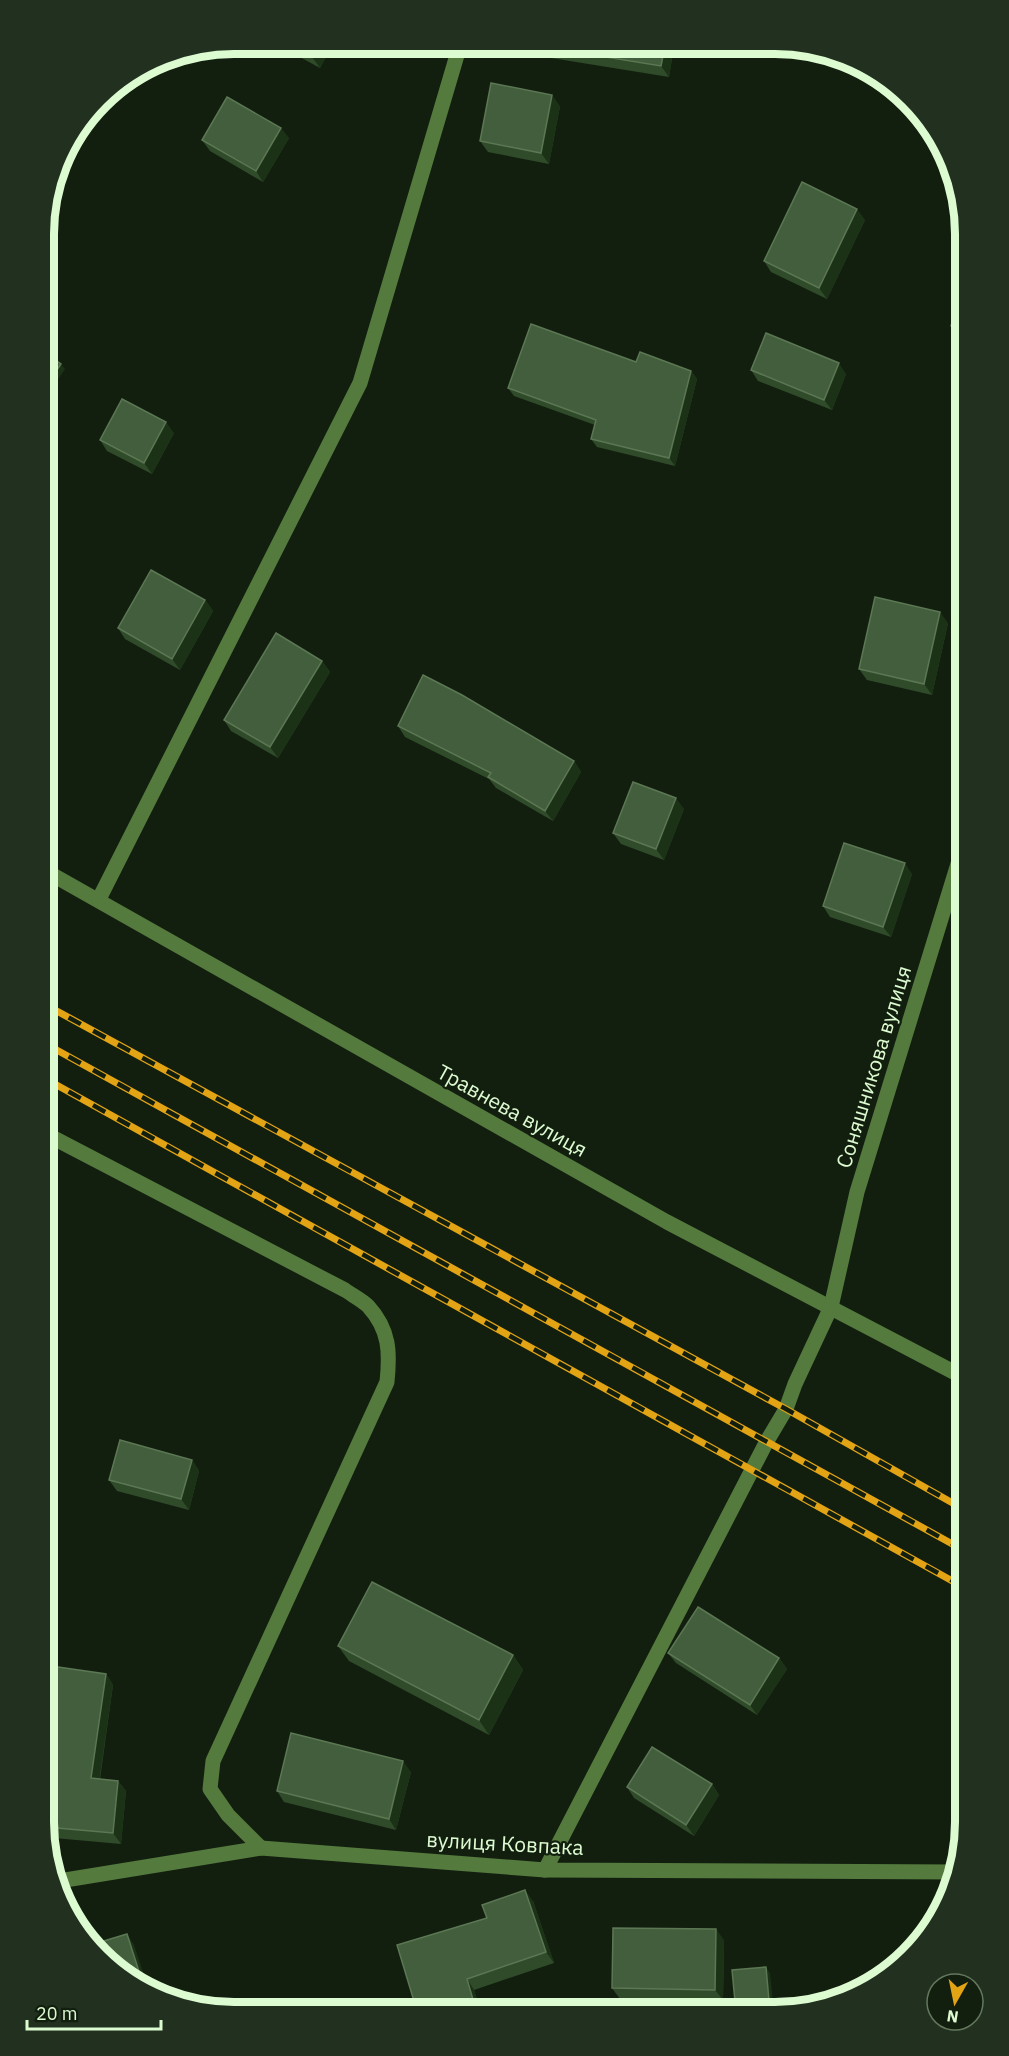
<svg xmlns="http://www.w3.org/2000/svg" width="1009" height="2056" viewBox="0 0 1009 2056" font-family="'IBM Plex Sans',sans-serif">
  <rect width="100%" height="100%" fill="#121f0f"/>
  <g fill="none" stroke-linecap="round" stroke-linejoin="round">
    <!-- minor -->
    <g stroke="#547a3e" stroke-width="15">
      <path d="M 44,870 L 667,1222 L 965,1378"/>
      <path d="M 99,899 L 360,383 L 460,45"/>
      <path d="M 44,1133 L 345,1290 C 352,1295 362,1300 368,1306 C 390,1330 390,1353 387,1382 L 213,1761 L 210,1789 L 228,1815 L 261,1848"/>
      <path d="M 545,1870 L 767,1441 L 786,1409 L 795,1384 L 831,1307 L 857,1192 L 965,841"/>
      <path d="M 53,1882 L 261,1848 L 545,1870 L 958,1872"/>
    </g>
    <!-- rail casing -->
    <g stroke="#e2a415" stroke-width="7">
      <g id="rail">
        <path d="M 44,1004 L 786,1409 L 965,1510"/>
        <path d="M 44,1043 L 965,1551"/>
        <path d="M 44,1078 L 965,1588"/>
      </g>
    </g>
    <!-- rail -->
    <use href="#rail" stroke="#121f0f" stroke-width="4.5" stroke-dasharray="14" stroke-linecap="butt"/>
  </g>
  <!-- wall -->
  <g fill="#304b2a">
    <path d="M 276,44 L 333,44 L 320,68 Z"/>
    <path d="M 532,45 L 674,46 L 669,77 L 539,56 Z"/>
    <path d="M 560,106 L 549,164 L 488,152 L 480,141 Z"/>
    <path d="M 289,138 L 263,182 L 210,151 L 202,140 Z"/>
    <path d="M 865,220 L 827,299 L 771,272 L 764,261 Z"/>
    <path d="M 965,274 L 965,338 L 959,336 L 951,326 Z"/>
    <path d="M 636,362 L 691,371 L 697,379 L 675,466 L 597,447 L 591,439 L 595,425 L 514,396 L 508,388 Z"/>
    <path d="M 751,370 L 846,374 L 832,410 L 758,381 Z"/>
    <path d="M 174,433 L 152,474 L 107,451 L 100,440 Z"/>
    <path d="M 205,600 L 213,611 L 180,670 L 125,639 L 118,628 Z"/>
    <path d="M 948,623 L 932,695 L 867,680 L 859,669 Z"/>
    <path d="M 322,661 L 330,672 L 278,758 L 231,731 L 224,720 Z"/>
    <path d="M 398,726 L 574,761 L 581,772 L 553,821 L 496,788 L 489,779 L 405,737 Z"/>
    <path d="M 684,809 L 664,860 L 621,844 L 613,833 Z"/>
    <path d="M 912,874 L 891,937 L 830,917 L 823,906 Z"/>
    <path d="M 192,1460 L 199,1471 L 189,1510 L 117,1491 L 109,1480 Z"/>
    <path d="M 338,1646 L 513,1655 L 523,1670 L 489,1735 L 349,1661 Z"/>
    <path d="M 668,1653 L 779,1658 L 787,1669 L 757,1715 L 676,1663 Z"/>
    <path d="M 44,1665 L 106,1674 L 113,1685 L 100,1779 L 118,1781 L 126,1791 L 121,1844 L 54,1838 L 46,1827 L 54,1745 L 44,1744 Z"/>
    <path d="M 411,1772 L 396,1830 L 284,1802 L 277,1791 Z"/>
    <path d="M 712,1784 L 719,1795 L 694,1836 L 634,1798 L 627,1787 Z"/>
    <path d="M 533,1901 L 554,1963 L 474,1990 L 481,2012 L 417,2011 L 487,1918 Z"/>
    <path d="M 724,1940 L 723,2000 L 620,1999 L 612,1988 Z"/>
  </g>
  <!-- shaded-wall -->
  <g fill="#1c3217">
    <path d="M 320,44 L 333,44 L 320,68 L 312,57 Z"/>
    <path d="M 665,46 L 674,46 L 669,77 L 661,66 Z"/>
    <path d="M 552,95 L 560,106 L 549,164 L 541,153 Z"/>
    <path d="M 281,128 L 289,138 L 263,182 L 256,171 Z"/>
    <path d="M 857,209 L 865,220 L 827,299 L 819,288 Z"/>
    <path d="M 839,363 L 846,374 L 832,410 L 824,400 Z"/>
    <path d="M 61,364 L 65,369 L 44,400 L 44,389 Z"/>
    <path d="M 691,371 L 697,379 L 675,466 L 669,458 Z"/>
    <path d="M 166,422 L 174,433 L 152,474 L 144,463 Z"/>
    <path d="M 205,600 L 213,611 L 180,670 L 172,659 Z"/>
    <path d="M 940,612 L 948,623 L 932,695 L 924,684 Z"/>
    <path d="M 322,661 L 330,672 L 278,758 L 270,747 Z"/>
    <path d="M 574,761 L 581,772 L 553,821 L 545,811 Z"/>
    <path d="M 676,798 L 684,809 L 664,860 L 656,849 Z"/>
    <path d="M 905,863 L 912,874 L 891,937 L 883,927 Z"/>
    <path d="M 192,1460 L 199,1471 L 189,1510 L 181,1499 Z"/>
    <path d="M 513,1655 L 523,1670 L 489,1735 L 479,1720 Z"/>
    <path d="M 779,1658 L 787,1669 L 757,1715 L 750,1705 Z"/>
    <path d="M 106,1674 L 113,1685 L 98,1789 L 91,1778 Z"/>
    <path d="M 403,1761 L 411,1772 L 396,1830 L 389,1819 Z"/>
    <path d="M 118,1781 L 126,1791 L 121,1844 L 113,1833 Z"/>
    <path d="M 712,1784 L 719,1795 L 694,1836 L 686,1825 Z"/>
    <path d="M 525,1890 L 533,1901 L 554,1963 L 546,1952 Z"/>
    <path d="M 716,1929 L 724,1940 L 723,2000 L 715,1990 Z"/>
    <path d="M 127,1934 L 134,1945 L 149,1990 L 144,1987 Z"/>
    <path d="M 766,1967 L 770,1973 L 774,2012 L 770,2012 Z"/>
    <path d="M 467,1979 L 474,1990 L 481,2012 L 474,2003 Z"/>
  </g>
  <!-- building -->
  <g fill="#435e3c" stroke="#5b7753" stroke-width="1.5">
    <path d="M 288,44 L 320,44 L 312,57 Z"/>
    <path d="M 532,45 L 665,46 L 661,66 Z"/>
    <path d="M 491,83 L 552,95 L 541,153 L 480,141 Z"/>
    <path d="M 227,97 L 281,128 L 256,171 L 202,140 Z"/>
    <path d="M 802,182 L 857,209 L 819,288 L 764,261 Z"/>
    <path d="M 965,274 L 965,329 L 951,326 Z"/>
    <path d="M 531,324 L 636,362 L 640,352 L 691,371 L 669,458 L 591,439 L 596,420 L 508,388 Z"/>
    <path d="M 766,333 L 839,363 L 824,400 L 751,370 Z"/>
    <path d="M 44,352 L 61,364 L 44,389 Z"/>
    <path d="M 122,399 L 166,422 L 144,463 L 100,440 Z"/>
    <path d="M 151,570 L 205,600 L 172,659 L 118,628 Z"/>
    <path d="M 875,597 L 940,612 L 924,684 L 859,669 Z"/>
    <path d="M 276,633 L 322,661 L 270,747 L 224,720 Z"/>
    <path d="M 423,675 L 462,695 L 574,761 L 545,811 L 488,777 L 491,773 L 398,726 Z"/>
    <path d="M 633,782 L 676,798 L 656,849 L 613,833 Z"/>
    <path d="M 844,843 L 905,863 L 883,927 L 823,906 Z"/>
    <path d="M 120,1440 L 192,1460 L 181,1499 L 109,1480 Z"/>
    <path d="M 372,1582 L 513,1655 L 479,1720 L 338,1646 Z"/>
    <path d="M 698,1607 L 779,1658 L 750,1705 L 668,1653 Z"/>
    <path d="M 44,1665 L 106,1674 L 91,1778 L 118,1781 L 113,1833 L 46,1827 L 55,1736 L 44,1734 Z"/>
    <path d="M 291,1733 L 403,1761 L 389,1819 L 277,1791 Z"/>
    <path d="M 652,1747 L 712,1784 L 686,1825 L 627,1787 Z"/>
    <path d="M 525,1890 L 546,1952 L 467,1979 L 474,2003 L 444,2012 L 417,2011 L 397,1945 L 487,1918 L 482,1905 Z"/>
    <path d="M 613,1928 L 716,1929 L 715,1990 L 612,1988 Z"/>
    <path d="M 127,1934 L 144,1987 L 109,1965 L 94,1944 Z"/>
    <path d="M 766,1967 L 770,2012 L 736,2012 L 732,1970 Z"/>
  </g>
  <g text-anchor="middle" stroke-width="4.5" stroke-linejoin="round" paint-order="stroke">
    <!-- street labels -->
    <g font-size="21" fill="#ddfbd1" stroke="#121f0f">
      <text transform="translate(874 1067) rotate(-73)" y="7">Соняшникова вулиця</text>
      <text transform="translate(512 1111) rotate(29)" y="7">Травнева вулиця</text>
      <text transform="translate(505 1844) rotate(3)" y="7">вулиця Ковпака</text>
    </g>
  </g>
  <!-- crop -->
  <path d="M0 0H1009V2056H0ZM234 54H775A180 180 0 0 1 955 234V1822A180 180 0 0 1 775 2002H234A180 180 0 0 1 54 1822V234A180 180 0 0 1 234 54Z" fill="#22311f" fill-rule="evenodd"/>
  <path fill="none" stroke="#ddfbd1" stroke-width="8" d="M234 54H775A180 180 0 0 1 955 234V1822A180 180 0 0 1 775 2002H234A180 180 0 0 1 54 1822V234A180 180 0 0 1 234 54Z"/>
  <!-- north arrow -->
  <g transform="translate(955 2002) rotate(189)"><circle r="28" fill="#121f0f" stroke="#63775d" stroke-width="1.5"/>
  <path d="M0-4.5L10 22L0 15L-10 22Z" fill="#e2a415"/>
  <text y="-9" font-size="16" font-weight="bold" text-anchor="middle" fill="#ddfbd1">N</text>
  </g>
  <!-- scale -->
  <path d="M27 2020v9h134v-9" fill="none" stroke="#ddfbd1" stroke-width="3"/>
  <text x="36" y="2020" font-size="18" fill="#ddfbd1" stroke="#121f0f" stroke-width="4.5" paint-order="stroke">20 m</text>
</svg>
